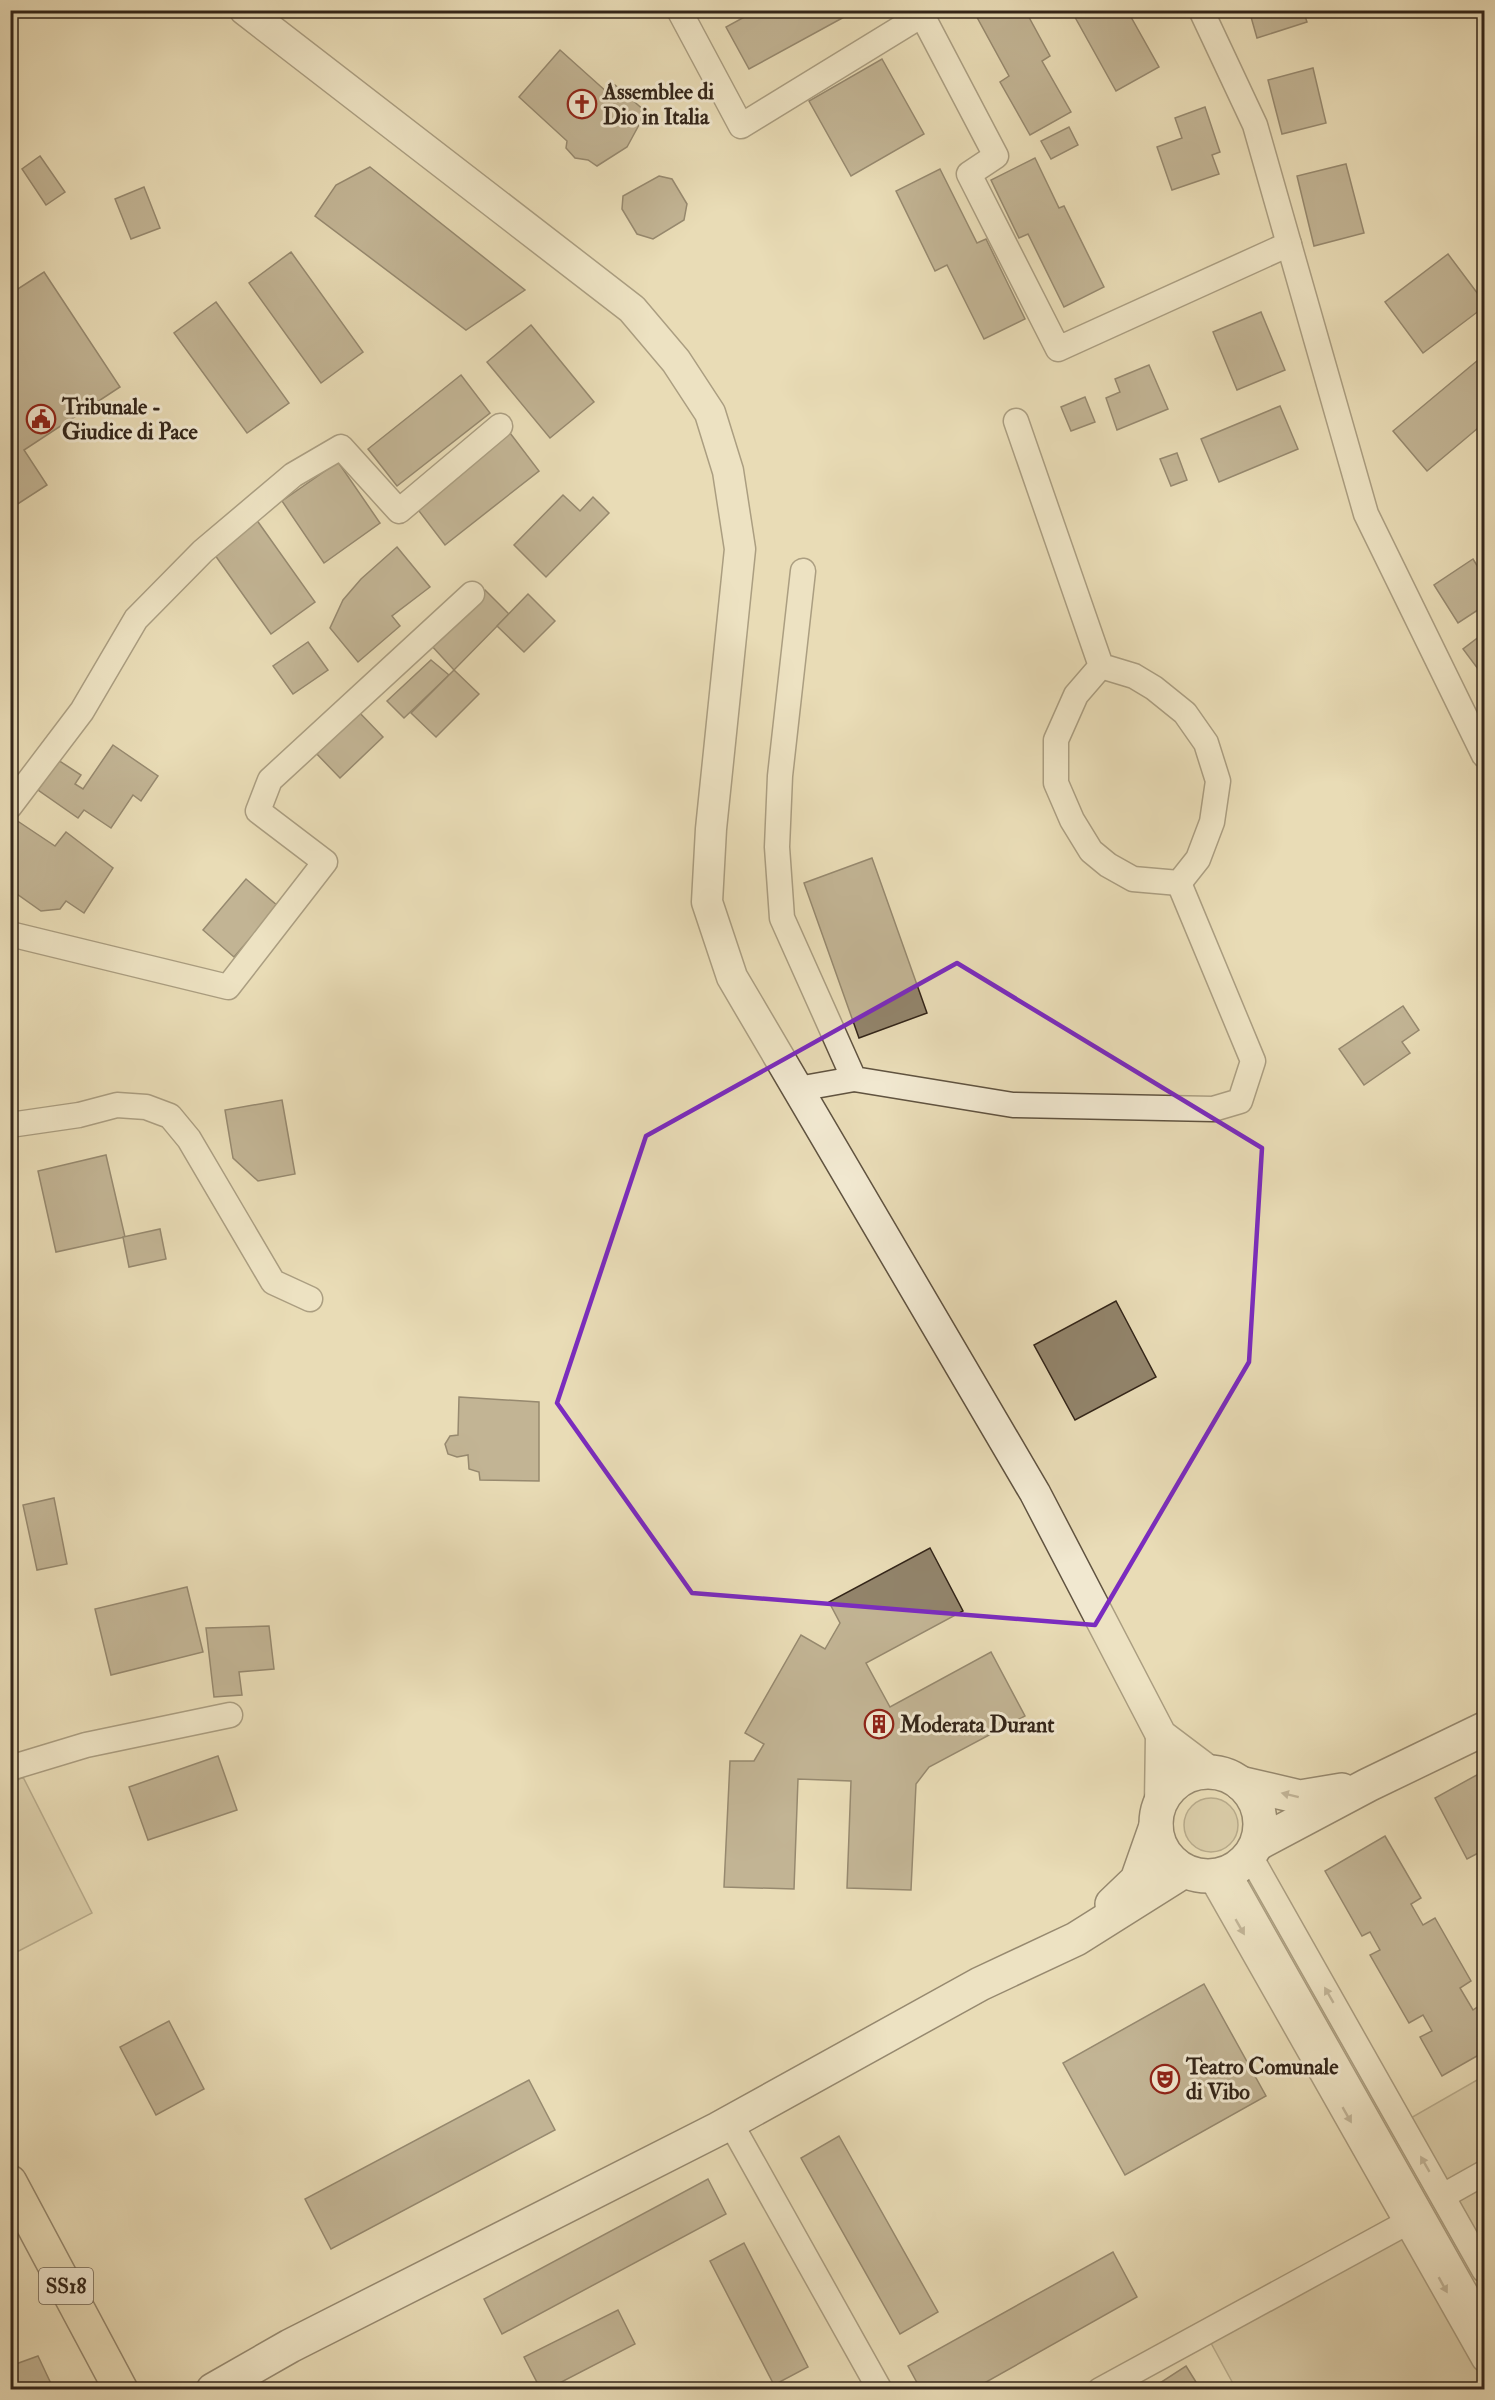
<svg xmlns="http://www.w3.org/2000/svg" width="1495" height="2400" viewBox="0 0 1495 2400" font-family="'IM FELL Double Pica',serif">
  <rect width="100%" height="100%" fill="#e9dcb7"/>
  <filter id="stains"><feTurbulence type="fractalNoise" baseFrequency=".00333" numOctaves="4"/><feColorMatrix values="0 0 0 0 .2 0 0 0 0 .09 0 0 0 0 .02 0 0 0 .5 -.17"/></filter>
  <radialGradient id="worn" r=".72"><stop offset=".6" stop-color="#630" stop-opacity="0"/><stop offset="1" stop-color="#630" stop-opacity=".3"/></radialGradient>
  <!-- green -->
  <g fill="#cabd9c" stroke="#7e715a" stroke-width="1.5">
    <path d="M 23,1777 L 92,1913 L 11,1955 L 11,1784 Z"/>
    <circle cx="1211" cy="1825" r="27"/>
    <path d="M 1484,2076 L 1484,2270 L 1402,2123 Z"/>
    <path d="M 1408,2222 L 1484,2359 L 1484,2389 L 1236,2389 L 1205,2332 Z"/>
  </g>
  <!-- building -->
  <g fill="#92846b" stroke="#332519" stroke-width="1.5">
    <path d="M 757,10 L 857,10 L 749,69 L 726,27 Z"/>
    <path d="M 973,10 L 1025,10 L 1050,56 L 1042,61 L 1071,112 L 1030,135 L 1000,82 L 1009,76 Z"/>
    <path d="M 1071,10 L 1127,10 L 1159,67 L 1116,91 Z"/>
    <path d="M 1249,10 L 1303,10 L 1307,22 L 1257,38 Z"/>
    <path d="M 560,50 L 608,93 L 615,85 L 646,112 L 627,147 L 597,166 L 588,160 L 575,158 L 566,148 L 567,141 L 519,97 Z"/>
    <path d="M 882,59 L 924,134 L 851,176 L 809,101 Z"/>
    <path d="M 1313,68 L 1326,123 L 1282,134 L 1268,80 Z"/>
    <path d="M 1205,107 L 1220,152 L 1212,155 L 1219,174 L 1172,190 L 1157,147 L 1182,138 L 1175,118 Z"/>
    <path d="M 1069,127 L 1078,145 L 1051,159 L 1041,141 Z"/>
    <path d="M 40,156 L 65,192 L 46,205 L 22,169 Z"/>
    <path d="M 1035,158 L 1059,208 L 1064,206 L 1104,287 L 1064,307 L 1028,234 L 1019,238 L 991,180 Z"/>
    <path d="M 1346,164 L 1364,233 L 1314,246 L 1297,176 Z"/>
    <path d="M 370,167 L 525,290 L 466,330 L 315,216 L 336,185 Z"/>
    <path d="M 940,169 L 977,243 L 986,239 L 1025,319 L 984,339 L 947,265 L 935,271 L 896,191 Z"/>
    <path d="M 659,176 L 672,179 L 687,204 L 684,220 L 653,239 L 637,234 L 622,209 L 623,196 Z"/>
    <path d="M 144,187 L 160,228 L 131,239 L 115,199 Z"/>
    <path d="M 291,252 L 363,352 L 321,383 L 249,283 Z"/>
    <path d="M 1448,254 L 1484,302 L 1484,307 L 1423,353 L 1385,302 Z"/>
    <path d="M 44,272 L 120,387 L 24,450 L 47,485 L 10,509 L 10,294 Z"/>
    <path d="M 216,302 L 289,403 L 247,433 L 174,333 Z"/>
    <path d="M 1261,312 L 1285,370 L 1237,390 L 1213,332 Z"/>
    <path d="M 531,325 L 594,402 L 550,438 L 487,362 Z"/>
    <path d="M 1484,355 L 1484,423 L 1427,471 L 1393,431 Z"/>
    <path d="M 1149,365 L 1168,409 L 1117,430 L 1106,398 L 1120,392 L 1115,379 Z"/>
    <path d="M 461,375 L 490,413 L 397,486 L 368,449 Z"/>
    <path d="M 1085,397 L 1095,422 L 1071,431 L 1061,407 Z"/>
    <path d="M 1280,406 L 1298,449 L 1219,482 L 1201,439 Z"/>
    <path d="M 510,433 L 539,471 L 445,545 L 416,507 Z"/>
    <path d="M 1177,453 L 1187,480 L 1171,486 L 1160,459 Z"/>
    <path d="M 338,462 L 380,523 L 324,563 L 282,501 Z"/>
    <path d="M 563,495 L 580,511 L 593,497 L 609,513 L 546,577 L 514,545 Z"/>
    <path d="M 256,519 L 315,602 L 271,634 L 212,551 Z"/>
    <path d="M 397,547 L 430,587 L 392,616 L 400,626 L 358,662 L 330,628 L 343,600 L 361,579 Z"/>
    <path d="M 1473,559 L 1484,577 L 1484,606 L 1458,623 L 1434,585 Z"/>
    <path d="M 485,590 L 509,614 L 454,670 L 430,644 Z"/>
    <path d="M 528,594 L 555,621 L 524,652 L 497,626 Z"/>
    <path d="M 1484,633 L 1484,677 L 1463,649 Z"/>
    <path d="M 308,642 L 328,670 L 293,694 L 273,666 Z"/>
    <path d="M 431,660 L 449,675 L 404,718 L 387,701 Z"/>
    <path d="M 454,670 L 479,694 L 436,737 L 411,713 Z"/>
    <path d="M 356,709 L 383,737 L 340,778 L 313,750 Z"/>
    <path d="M 113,745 L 158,776 L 141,801 L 133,795 L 111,828 L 84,810 L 78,818 L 38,790 L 58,760 L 81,775 L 75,784 L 83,789 Z"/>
    <path d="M 13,818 L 55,846 L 66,832 L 113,868 L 84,913 L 66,901 L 60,909 L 41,911 L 10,889 L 10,823 Z"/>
    <path d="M 872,858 L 927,1013 L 859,1038 L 804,883 Z"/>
    <path d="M 246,879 L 278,906 L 234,957 L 203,930 Z"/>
    <path d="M 1403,1006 L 1419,1030 L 1402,1042 L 1410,1053 L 1364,1085 L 1339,1049 Z"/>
    <path d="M 282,1100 L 295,1174 L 258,1181 L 233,1158 L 225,1110 Z"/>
    <path d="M 106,1155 L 125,1237 L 56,1252 L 38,1171 Z"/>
    <path d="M 160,1229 L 166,1259 L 129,1267 L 123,1237 Z"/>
    <path d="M 1116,1301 L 1156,1377 L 1075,1420 L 1034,1345 Z"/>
    <path d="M 459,1397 L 539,1402 L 539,1481 L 480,1480 L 479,1472 L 469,1469 L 468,1455 L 457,1457 L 448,1454 L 445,1444 L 450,1436 L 458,1435 Z"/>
    <path d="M 54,1498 L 67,1564 L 37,1570 L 23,1505 Z"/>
    <path d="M 930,1548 L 963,1611 L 866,1663 L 890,1707 L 991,1652 L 1025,1716 L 929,1767 L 916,1784 L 911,1890 L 847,1888 L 851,1781 L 798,1779 L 794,1889 L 724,1887 L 730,1761 L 754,1761 L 764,1744 L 745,1733 L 801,1635 L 825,1649 L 840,1623 L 829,1602 Z"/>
    <path d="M 187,1587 L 203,1652 L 111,1675 L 95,1609 Z"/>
    <path d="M 269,1626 L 274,1669 L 239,1672 L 242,1695 L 214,1697 L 206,1628 Z"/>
    <path d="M 218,1756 L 237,1810 L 148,1840 L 129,1787 Z"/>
    <path d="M 1484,1771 L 1484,1850 L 1467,1859 L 1435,1798 Z"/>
    <path d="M 1385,1836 L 1421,1898 L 1411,1904 L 1423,1925 L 1435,1918 L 1471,1981 L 1460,1988 L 1473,2010 L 1483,2003 L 1484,2005 L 1484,2052 L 1442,2076 L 1420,2037 L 1432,2031 L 1423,2015 L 1409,2023 L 1370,1955 L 1380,1950 L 1370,1932 L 1362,1936 L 1325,1871 Z"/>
    <path d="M 1204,1984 L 1266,2096 L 1125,2175 L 1063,2063 Z"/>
    <path d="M 169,2021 L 204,2089 L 156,2115 L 120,2047 Z"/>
    <path d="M 529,2080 L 555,2130 L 331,2249 L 305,2199 Z"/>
    <path d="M 839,2136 L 938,2312 L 900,2334 L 801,2158 Z"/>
    <path d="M 708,2179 L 726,2214 L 502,2334 L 484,2299 Z"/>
    <path d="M 744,2243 L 808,2367 L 774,2385 L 710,2261 Z"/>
    <path d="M 1113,2252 L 1137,2297 L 972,2390 L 921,2390 L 908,2366 Z"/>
    <path d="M 618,2310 L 635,2344 L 546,2390 L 541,2390 L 524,2357 Z"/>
    <path d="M 38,2356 L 54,2390 L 10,2390 L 10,2361 L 13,2365 Z"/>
    <path d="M 1186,2366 L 1201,2390 L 1149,2390 Z"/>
  </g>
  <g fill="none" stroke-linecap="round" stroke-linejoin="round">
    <!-- pedestrian casing -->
    <g stroke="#605340" stroke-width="21">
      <path id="pedestrian" d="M 1231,1871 L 1484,2319"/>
    </g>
    <!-- minor casing -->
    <g stroke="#605340" stroke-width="27">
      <g id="minor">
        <path d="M 679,10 L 741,126 L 922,15 L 996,156 L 969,174 L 1058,349 L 1289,244"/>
        <path d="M 1201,10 L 1255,125 L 1366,514 L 1484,755"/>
        <path d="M 1016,421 L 1101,666 L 1076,695 L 1056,740 L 1056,783 L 1072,820 L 1091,851 L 1108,865 L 1133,879 L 1179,883 L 1198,859 L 1212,822 L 1218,781 L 1206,743 L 1185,713 L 1154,688 L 1134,676 L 1101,666"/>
        <path d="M 803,571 L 780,776 L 777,847 L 782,918 L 854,1079 L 1013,1105 L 1213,1109 L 1240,1101 L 1253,1061 L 1179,883"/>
        <path d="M 10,806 L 82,711 L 136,619 L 203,551 L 293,475 L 341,447 L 399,511 L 500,426"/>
        <path d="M 10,934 L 228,987 L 325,862 L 258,811 L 270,780 L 472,594"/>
        <path d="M 798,1089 L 854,1079"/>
        <path d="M 10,1125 L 79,1115 L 117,1105 L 146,1107 L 170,1116 L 189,1139 L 273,1282 L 310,1299"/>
        <path d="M 10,1768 L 86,1745 L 230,1715"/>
        <path d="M 1250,1856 L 1484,2270"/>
        <path d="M 1211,1877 L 1484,2359"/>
        <path d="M 730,2122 L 880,2390"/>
        <path d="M 1443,2196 L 1484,2173"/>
        <path d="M 1100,2390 L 1408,2222"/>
      </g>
    </g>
    <!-- tertiary casing -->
    <g stroke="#605340" stroke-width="33">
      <g id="tertiary">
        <path d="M 245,10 L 632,309 L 676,361 L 710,413 L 728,471 L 740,549 L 711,829 L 707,902 L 732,977 L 1035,1493 L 1161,1735 L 1210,1772"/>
        <path d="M 1160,1804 L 1161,1735"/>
      </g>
    </g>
    <!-- secondary casing -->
    <g stroke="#332519" stroke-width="36">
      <g id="secondary">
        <circle cx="1208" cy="1824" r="52"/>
        <path d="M 1240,1783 L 1300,1797 L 1342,1790"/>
        <path d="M 1257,1844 L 1368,1785 L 1484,1729"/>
        <path d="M 1112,1904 L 1137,1880 L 1156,1826"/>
        <path d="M 213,2390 L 290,2346 L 718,2129 L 980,1984 L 1076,1939 L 1184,1871"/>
      </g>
    </g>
    <!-- primary casing -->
    <g stroke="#332519" stroke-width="36">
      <path id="primary" d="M 10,2182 L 121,2390"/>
    </g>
    <!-- pedestrian -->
    <use href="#pedestrian" stroke="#f1e8d0" stroke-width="18"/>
    <!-- minor -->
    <use href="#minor" stroke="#f1e8d0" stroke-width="24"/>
    <!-- tertiary -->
    <use href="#tertiary" stroke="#f1e8d0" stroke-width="30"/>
    <!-- secondary -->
    <use href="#secondary" stroke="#f1e8d0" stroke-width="33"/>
    <!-- primary -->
    <use href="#primary" stroke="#e9dcb7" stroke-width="33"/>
  </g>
  <!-- one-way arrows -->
  <defs><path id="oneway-solid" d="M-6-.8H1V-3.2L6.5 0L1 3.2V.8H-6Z" transform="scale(1.5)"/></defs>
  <g fill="#928674">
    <use href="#oneway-solid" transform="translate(1290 1795) rotate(-166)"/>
    <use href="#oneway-solid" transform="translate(1240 1927) rotate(60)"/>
    <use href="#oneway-solid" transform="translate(1329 1995) rotate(-120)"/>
    <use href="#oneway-solid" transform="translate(1347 2115) rotate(60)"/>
    <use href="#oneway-solid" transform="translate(1425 2164) rotate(-120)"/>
    <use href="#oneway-solid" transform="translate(1443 2285) rotate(61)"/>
  </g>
  <!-- marked area -->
  <path d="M0 0H1495V2400H0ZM 957,963 L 1262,1148 L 1249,1362 L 1095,1625 L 692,1593 L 557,1403 L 646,1136 Z" fill="#e9dcb7" fill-opacity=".55" fill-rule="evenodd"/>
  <path fill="none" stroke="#7b2cbf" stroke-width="4.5" stroke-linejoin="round" d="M 957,963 L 1262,1148 L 1249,1362 L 1095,1625 L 692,1593 L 557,1403 L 646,1136 Z"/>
  <!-- icons -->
  <defs>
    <g id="church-ring" transform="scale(1.5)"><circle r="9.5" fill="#f1e8d0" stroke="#8f2418" stroke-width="1.5"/><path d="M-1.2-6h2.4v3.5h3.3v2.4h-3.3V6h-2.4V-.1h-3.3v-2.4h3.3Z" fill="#8f2418"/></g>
    <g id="civic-ring" transform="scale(1.5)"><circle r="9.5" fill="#f1e8d0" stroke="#8f2418" stroke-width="1.5"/><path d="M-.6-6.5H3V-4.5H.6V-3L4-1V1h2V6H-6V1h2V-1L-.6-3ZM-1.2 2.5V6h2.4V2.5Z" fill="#8f2418"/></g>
    <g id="building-ring" transform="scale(1.5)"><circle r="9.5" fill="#f1e8d0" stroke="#8f2418" stroke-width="1.5"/><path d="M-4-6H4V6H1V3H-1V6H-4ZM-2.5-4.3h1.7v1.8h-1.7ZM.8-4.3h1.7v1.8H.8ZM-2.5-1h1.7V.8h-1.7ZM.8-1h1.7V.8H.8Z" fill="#8f2418"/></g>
    <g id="theatre-ring" transform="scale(1.5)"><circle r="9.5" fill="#f1e8d0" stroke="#8f2418" stroke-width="1.5"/><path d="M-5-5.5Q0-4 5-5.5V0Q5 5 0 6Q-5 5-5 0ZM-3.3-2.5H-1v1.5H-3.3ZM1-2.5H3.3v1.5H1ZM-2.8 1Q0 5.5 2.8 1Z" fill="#8f2418"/></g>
  </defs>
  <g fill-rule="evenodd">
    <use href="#church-ring" x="582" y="104"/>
    <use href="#civic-ring" x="41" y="419"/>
    <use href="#building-ring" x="879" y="1724"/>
    <use href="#theatre-ring" x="1165" y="2079"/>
  </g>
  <g text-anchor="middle" stroke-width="6" stroke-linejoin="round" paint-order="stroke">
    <!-- shield labels -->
    <rect fill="#f1e8d0" stroke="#6c6050" stroke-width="1.5" x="39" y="2268" width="54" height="36" rx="4.5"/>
    <g font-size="21" font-weight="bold" fill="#332519">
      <text x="66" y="2293">SS18</text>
    </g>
    <!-- poi labels -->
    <g font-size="22" font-weight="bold" fill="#332519" stroke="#f1e8d0" text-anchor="start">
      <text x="603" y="99">Assemblee di<tspan x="603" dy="25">Dio in Italia</tspan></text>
      <text x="62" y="414">Tribunale -<tspan x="62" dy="25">Giudice di Pace</tspan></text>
      <text x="900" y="1732">Moderata Durant</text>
      <text x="1186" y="2074">Teatro Comunale<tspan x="1186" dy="25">di Vibo</tspan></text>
    </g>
  </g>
  <!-- margin -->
  <rect width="1495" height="2400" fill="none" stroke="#e9dcb7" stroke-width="36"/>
  <rect x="12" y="12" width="1471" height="2376" fill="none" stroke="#332519" stroke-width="3"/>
  <rect x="18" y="18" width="1459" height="2364" fill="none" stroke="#332519" stroke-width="1.5"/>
  <rect width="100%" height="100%" filter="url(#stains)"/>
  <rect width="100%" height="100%" fill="url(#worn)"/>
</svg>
